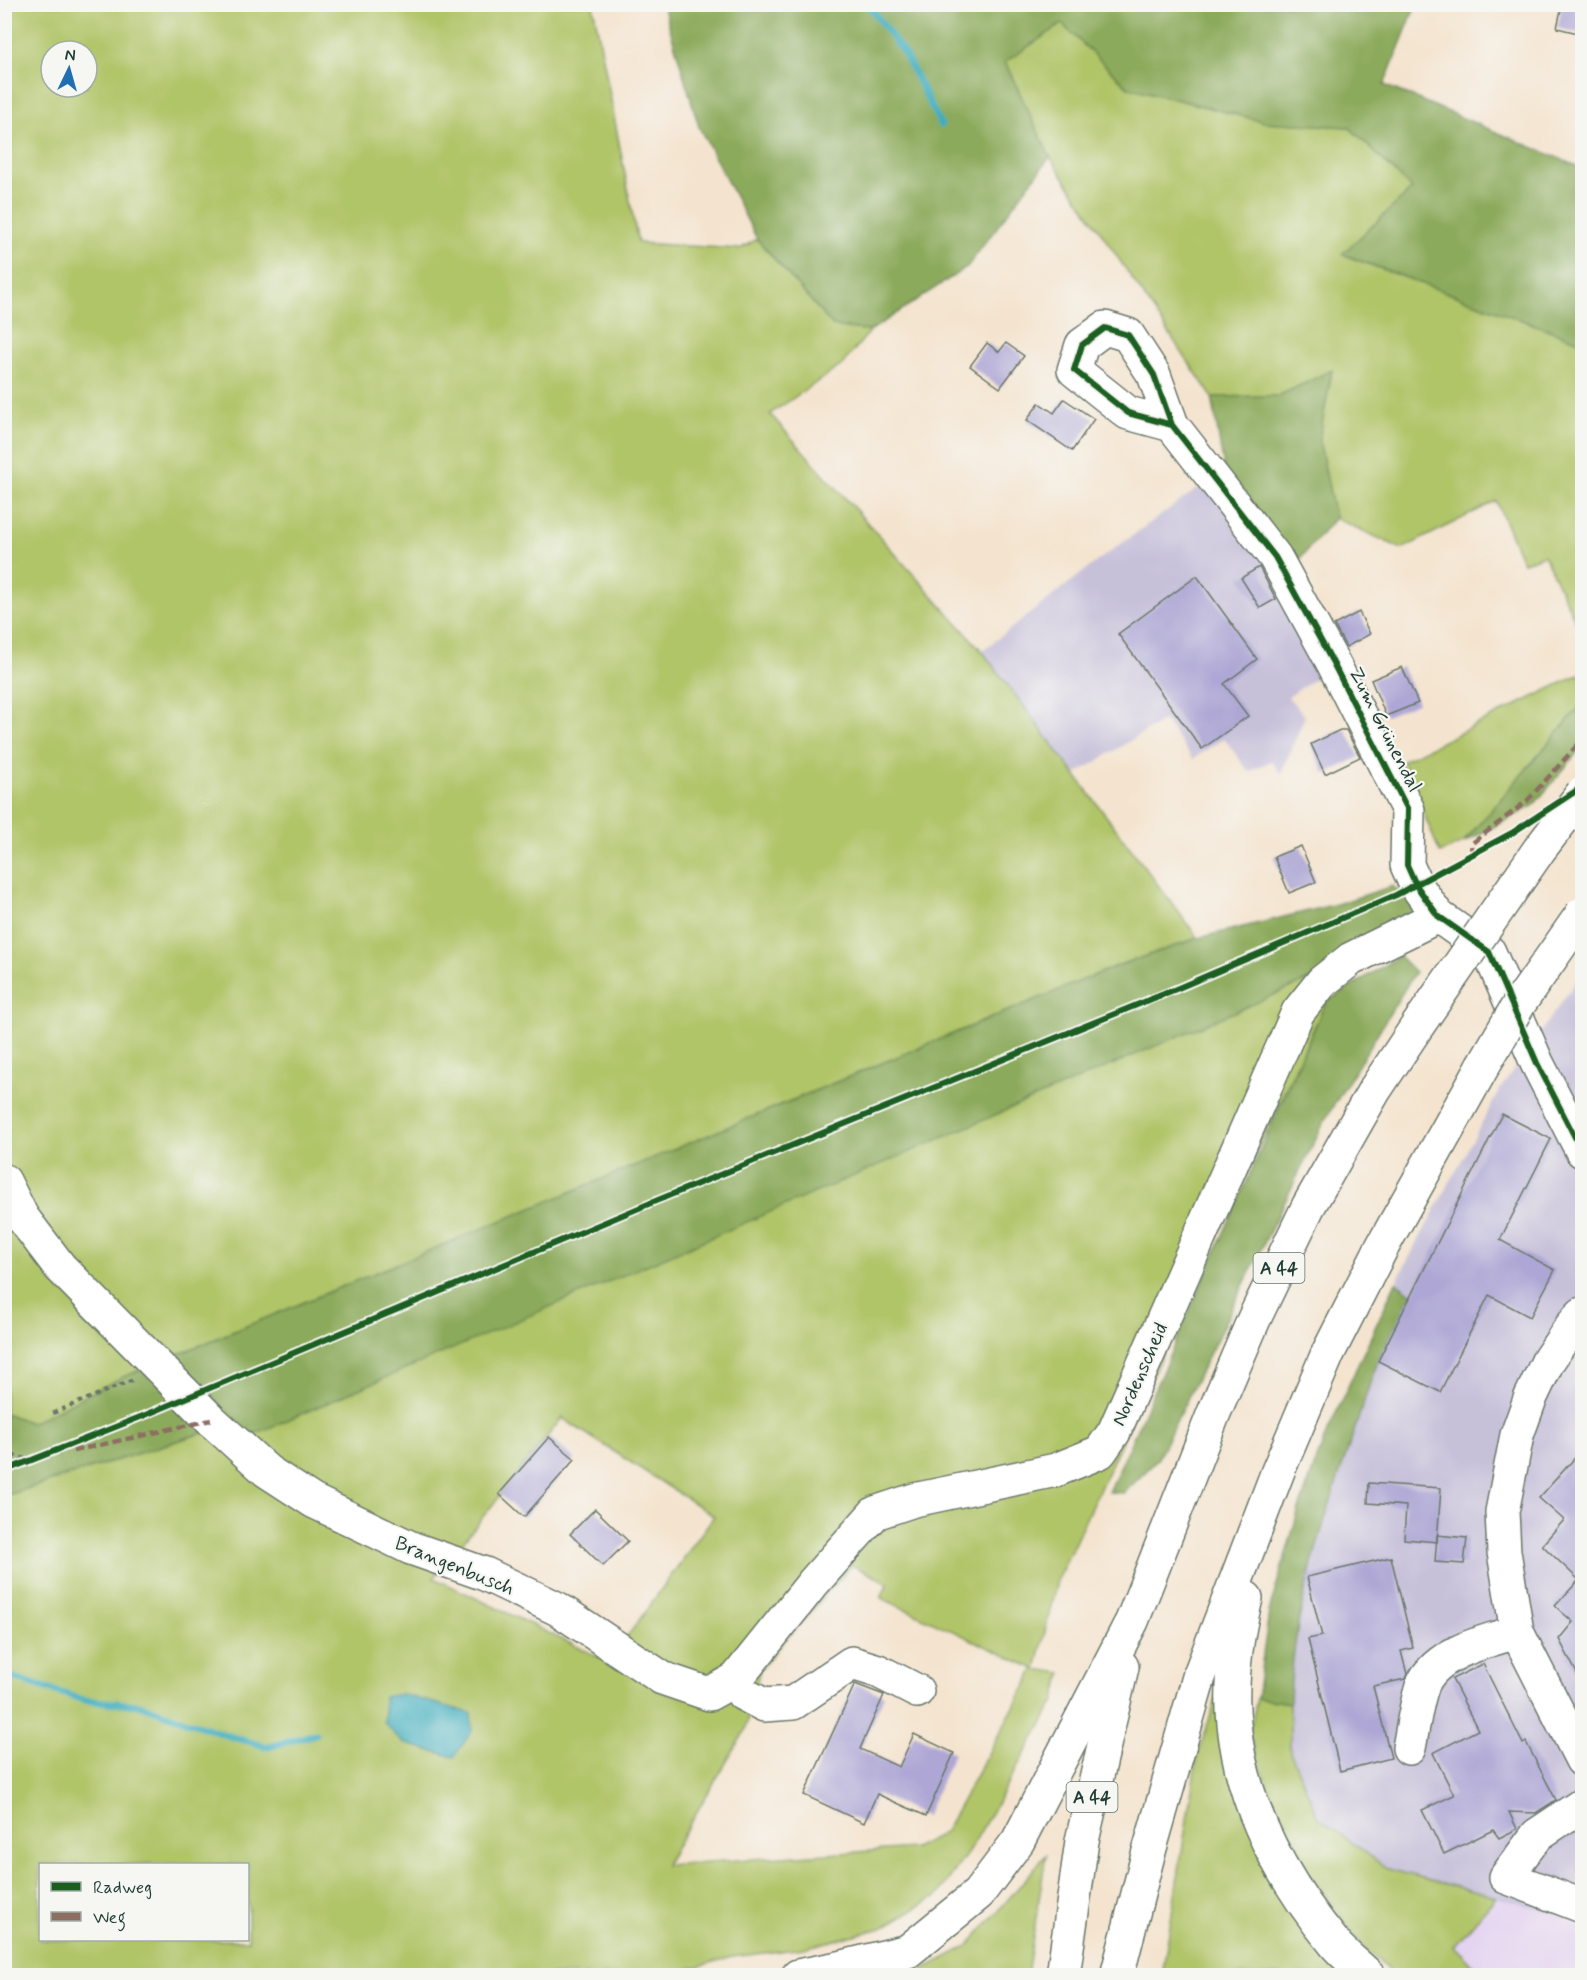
<svg xmlns="http://www.w3.org/2000/svg" width="1587" height="1980" viewBox="0 0 1587 1980" font-family="Mynerve,sans-serif">
  <rect width="100%" height="100%" fill="#f6f6f2"/>
  <filter id="ink" filterUnits="userSpaceOnUse"><feTurbulence type="fractalNoise" baseFrequency=".0167" numOctaves="2"/><feDisplacementMap in="SourceGraphic" scale="12" xChannelSelector="R" yChannelSelector="G"/><feConvolveMatrix kernelMatrix="1 2 1 2 8 2 1 2 1" color-interpolation-filters="sRGB"/></filter>
  <filter id="wash" filterUnits="userSpaceOnUse"><feTurbulence type="fractalNoise" baseFrequency=".008" numOctaves="4" result="noise"/><feDisplacementMap in="SourceGraphic" scale="24" xChannelSelector="R" yChannelSelector="G"/><feGaussianBlur stdDeviation="1.35" result="paint"/><feColorMatrix in="noise" values="0 0 0 0 0 0 0 0 0 0 0 0 0 0 0 0 0 1.4 0 .05"/><feComposite in="paint" operator="in"/></filter>
  <g filter="url(#wash)">
    <rect width="100%" height="100%" fill="#f4e4cf"/>
    <!-- built -->
    <path fill="#e4d3f1" d="M 1496,1897 L 1582,1920 L 1582,1975 L 1482,1975 L 1454,1946 Z"/>
    <!-- industrial -->
    <g fill="#c6c0d9">
      <path d="M 1204,484 L 1345,658 L 1288,697 L 1305,716 L 1281,774 L 1271,761 L 1249,772 L 1224,738 L 1193,759 L 1164,720 L 1073,776 L 982,651 L 1100,559 Z"/>
      <path d="M 1582,973 L 1582,1920 L 1388,1869 L 1319,1818 L 1290,1752 L 1290,1679 L 1307,1577 L 1371,1380 L 1378,1361 L 1412,1294 L 1396,1282 L 1499,1091 Z"/>
    </g>
    <!-- green -->
    <g fill="#b0c468" stroke="#68804e" stroke-width="1.5" fill-rule="evenodd">
      <path d="M 4,5 L 593,5 L 638,243 L 740,249 L 757,239 L 833,326 L 870,331 L 842,365 L 770,414 L 982,651 L 1198,938 L 1117,966 L 121,1378 L 31,1423 L 5,1413 ZM 51,51 L 87,51 L 87,87 L 51,87 Z"/>
      <path d="M 1062,24 L 1128,87 L 1265,122 L 1349,127 L 1413,189 L 1343,255 L 1582,342 L 1582,635 L 1544,555 L 1523,563 L 1496,501 L 1402,549 L 1335,518 L 1319,440 L 1332,371 L 1278,396 L 1212,397 L 1050,157 L 1005,62 Z"/>
      <path d="M 1582,673 L 1582,704 L 1463,843 L 1440,853 L 1402,761 Z"/>
      <path d="M 1311,979 L 1326,1002 L 1057,1581 L 1036,1669 L 1062,1673 L 1055,1701 L 971,1848 L 937,1896 L 882,1928 L 804,1948 L 732,1957 L 667,1975 L 5,1975 L 4,1490 L 7,1495 L 208,1431 ZM 562,1418 L 714,1516 L 609,1662 L 434,1578 ZM 852,1565 L 888,1583 L 881,1598 L 1035,1669 L 944,1833 L 914,1848 L 665,1865 L 745,1731 L 760,1669 ZM 40,1864 L 248,1864 L 248,1940 L 40,1940 Z"/>
      <path d="M 1223,1677 L 1224,1728 L 1355,1975 L 1162,1976 L 1197,1757 Z"/>
      <path d="M 1257,1698 L 1290,1703 L 1290,1752 L 1319,1818 L 1388,1869 L 1496,1897 L 1454,1946 L 1483,1975 L 1393,1975 L 1360,1943 L 1288,1846 L 1249,1735 Z"/>
      <path d="M 1046,1855 L 1027,1975 L 912,1975 L 968,1946 Z"/>
    </g>
    <!-- forest -->
    <g fill="#8caa5c" stroke="#567448" stroke-width="1.5">
      <path d="M 663,5 L 1416,5 L 1384,85 L 1582,168 L 1582,342 L 1342,254 L 1412,189 L 1349,127 L 1265,122 L 1128,87 L 1062,24 L 1005,62 L 1050,157 L 967,267 L 870,331 L 833,326 L 757,239 L 699,127 Z"/>
      <path d="M 1332,370 L 1319,440 L 1335,518 L 1291,569 L 1225,475 L 1212,397 L 1278,396 Z"/>
      <path d="M 1582,704 L 1582,747 L 1533,806 L 1463,843 Z"/>
      <path d="M 1393,886 L 1422,914 L 1311,979 L 257,1433 L 208,1431 L 7,1495 L 5,1490 L 5,1413 L 31,1423 L 121,1378 L 1117,966 L 1198,938 L 1337,904 Z"/>
      <path d="M 1399,956 L 1415,972 L 1326,1118 L 1157,1460 L 1124,1493 L 1109,1492 L 1326,1002 Z"/>
      <path d="M 1396,1282 L 1412,1294 L 1378,1361 L 1371,1380 C 1338,1483 1292,1594 1290,1703 L 1257,1698 L 1269,1612 L 1299,1509 L 1325,1437 Z"/>
    </g>
    <!-- water -->
    <path fill="#40aebe" stroke="#307679" stroke-width="1.5" d="M 401,1694 L 471,1713 L 472,1731 L 454,1757 L 403,1743 L 384,1723 L 384,1697 Z"/>
    <g fill="none" stroke-linecap="round" stroke-linejoin="round">
      <!-- stream -->
      <g stroke="#40aebe" stroke-width="7">
        <path d="M 868,4 L 905,55 L 941,125"/>
        <path d="M 4,1673 L 14,1678 L 84,1700 L 140,1705 L 226,1735 L 268,1747 L 315,1734"/>
      </g>
    </g>
    <g id="blocks">
      <!-- building -->
      <g fill="#aea7d5">
        <path d="M 1562,5 L 1582,10 L 1582,34 L 1557,28 Z"/>
        <path d="M 987,343 L 999,352 L 1006,343 L 1024,356 L 1000,388 L 970,366 Z"/>
        <path d="M 1064,399 L 1094,419 L 1072,451 L 1027,420 L 1039,403 L 1054,413 Z"/>
        <path d="M 1259,567 L 1276,599 L 1260,608 L 1241,578 Z"/>
        <path d="M 1197,576 L 1257,659 L 1224,684 L 1248,716 L 1202,749 L 1118,634 Z"/>
        <path d="M 1359,612 L 1370,634 L 1346,647 L 1334,625 Z"/>
        <path d="M 1402,667 L 1418,703 L 1386,716 L 1371,680 Z"/>
        <path d="M 1340,730 L 1346,730 L 1360,757 L 1325,774 L 1311,744 Z"/>
        <path d="M 1301,846 L 1316,882 L 1289,893 L 1274,857 Z"/>
        <path d="M 1502,1114 L 1551,1139 L 1500,1240 L 1555,1270 L 1530,1317 L 1489,1295 L 1440,1392 L 1378,1361 Z"/>
        <path d="M 549,1437 L 575,1459 L 524,1517 L 499,1494 Z"/>
        <path d="M 1582,1450 L 1582,1683 L 1559,1639 L 1573,1622 L 1555,1606 L 1579,1580 L 1542,1545 L 1564,1520 L 1539,1498 Z"/>
        <path d="M 1369,1483 L 1441,1488 L 1437,1542 L 1404,1539 L 1406,1506 L 1368,1503 Z"/>
        <path d="M 595,1509 L 628,1541 L 603,1566 L 570,1534 Z"/>
        <path d="M 1437,1535 L 1467,1538 L 1464,1564 L 1435,1562 Z"/>
        <path d="M 1391,1557 L 1413,1648 L 1401,1651 L 1407,1674 L 1405,1679 L 1373,1686 L 1391,1758 L 1340,1771 L 1308,1639 L 1322,1636 L 1307,1577 Z"/>
        <path d="M 1483,1664 L 1523,1744 L 1526,1742 L 1556,1800 L 1536,1813 L 1509,1812 L 1517,1829 L 1499,1838 L 1493,1830 L 1444,1854 L 1422,1810 L 1454,1795 L 1433,1753 L 1478,1730 L 1452,1679 Z"/>
        <path d="M 855,1684 L 884,1695 L 860,1749 L 899,1767 L 914,1734 L 954,1753 L 926,1816 L 877,1794 L 864,1823 L 804,1795 Z"/>
      </g>
    </g>
  </g>
  <g filter="url(#ink)">
    <use href="#blocks" fill-opacity="0" stroke="#6a776a" stroke-width="1.5"/>
    <g fill="none" stroke-linecap="round" stroke-linejoin="round">
      <!-- minor casing -->
      <g stroke="#6a776a" stroke-width="36">
        <g id="minor">
          <path d="M 1172,425 L 1154,375 L 1128,335 L 1105,328 L 1082,345 L 1074,370 L 1128,413 L 1172,425 L 1275,557 L 1332,661 L 1408,810 L 1407,865 L 1416,885 L 1438,916 L 1489,952 L 1537,1063 L 1582,1151"/>
          <path d="M 4,1181 L 22,1217 L 60,1267 L 211,1420 L 267,1471 L 313,1501 L 411,1548 L 485,1574 L 558,1609 L 662,1678 L 709,1694 L 736,1679 L 813,1583 L 875,1513 L 914,1500 L 1056,1470 L 1100,1452 L 1114,1432 L 1298,1012 L 1322,982 L 1351,959 L 1438,916"/>
          <path d="M 1582,1314 L 1571,1327 L 1548,1361 L 1530,1399 L 1517,1435 L 1502,1512 L 1504,1552 L 1517,1632 L 1582,1760"/>
          <path d="M 736,1679 L 743,1694 L 764,1705 L 793,1703 L 852,1663 L 878,1671 L 917,1691"/>
          <path d="M 1409,1748 C 1413,1728 1416,1702 1423,1684 C 1437,1652 1487,1641 1517,1632"/>
          <path d="M 1582,1805 L 1537,1835 L 1506,1877 L 1582,1906"/>
        </g>
      </g>
      <!-- highway casing -->
      <g stroke="#6a776a" stroke-width="36">
        <g id="highway">
          <path d="M 1246,1598 C 1236,1639 1230,1683 1234,1724 C 1242,1807 1283,1881 1335,1944 C 1345,1956 1358,1965 1369,1976"/>
          <path d="M 798,1976 L 839,1968 L 908,1951 L 978,1894 L 1018,1841 L 1132,1621 L 1213,1415 L 1254,1319 L 1308,1207 L 1374,1091 L 1418,1025"/>
          <path d="M 1063,1976 L 1082,1841 L 1122,1667"/>
          <path d="M 1117,1976 L 1148,1855 L 1199,1677 L 1278,1471 L 1328,1353 L 1381,1249 L 1483,1066"/>
        </g>
      </g>
      <!-- path -->
      <g stroke="#6a776a" stroke-width="4" stroke-dasharray="4.5 4.5" stroke-linecap="butt">
        <path d="M 53,1413 L 133,1380"/>
        <path d="M 4,1452 L 29,1460"/>
      </g>
      <!-- minor -->
      <use href="#minor" stroke="#fff" stroke-width="33"/>
      <!-- highway -->
      <use href="#highway" stroke="#fff" stroke-width="33"/>
      <!-- highway-bridge casing -->
      <g stroke="#6a776a" stroke-width="36" stroke-linecap="butt">
        <g id="highway-bridge">
          <path d="M 1418,1025 L 1539,850 L 1582,794"/>
          <path d="M 1483,1066 L 1519,1004 L 1582,914"/>
        </g>
      </g>
      <!-- highway-bridge -->
      <use href="#highway-bridge" stroke="#fff" stroke-width="33"/>
      <!-- quiet -->
      <g stroke="#8d6e63" stroke-width="4.5" stroke-dasharray="9 4.5" stroke-linecap="butt">
        <path d="M 1472,855 L 1471,844 L 1527,801 L 1582,740"/>
        <path d="M 73,1451 L 211,1420"/>
      </g>
      <!-- cycleway casing -->
      <g stroke="#f6f6f2" stroke-width="10">
        <g id="cycleway">
          <path d="M 1172,425 L 1154,375 L 1128,335 L 1105,328 L 1082,345 L 1074,370 L 1128,413 L 1172,425 L 1275,557 L 1332,661 L 1408,810 L 1407,865 L 1416,885 L 1438,916 L 1489,952 L 1537,1063 L 1582,1151"/>
          <path d="M 4,1471 L 143,1416 L 658,1200 L 1176,989 L 1396,895 L 1512,833 L 1582,787"/>
        </g>
      </g>
      <!-- cycleway -->
      <use href="#cycleway" stroke="#1b5e20" stroke-width="6"/>
    </g>
  </g>
  <g text-anchor="middle" stroke-width="4.5" stroke-linejoin="round" paint-order="stroke">
    <!-- shield labels -->
    <g fill="#f6f6f2" stroke="#60746d" stroke-width="1.5">
      <rect x="1253.5" y="1253" width="51" height="30" rx="4.5"/>
      <rect x="1066.5" y="1782" width="51" height="30" rx="4.5"/>
    </g>
    <g font-size="18" font-weight="bold" fill="#1f3d34">
      <text x="1279" y="1274">A 44</text>
      <text x="1092" y="1803">A 44</text>
    </g>
    <!-- street labels -->
    <g font-size="20" fill="#1f3d34" stroke="#f6f6f2">
      <text transform="translate(1386 729) rotate(63)" y="7">Zum Grünendal</text>
      <text transform="translate(1139 1374) rotate(-66)" y="7">Nordenscheid</text>
      <text transform="translate(455 1565) rotate(22)" y="7">Brangenbusch</text>
    </g>
  </g>
  <!-- margin -->
  <rect width="1587" height="1980" fill="none" stroke="#f6f6f2" stroke-width="24"/>
  <!-- legend -->
  <rect x="39" y="1863" width="210" height="78" fill="#f6f6f2" stroke="#a0aca6" stroke-width="1.5"/>
  <rect x="51" y="1882" width="30" height="9" fill="#1b5e20" stroke="#a0aca6" stroke-width="1.5"/>
  <text x="93" y="1893" font-size="18" fill="#1f3d34">Radweg</text>
  <rect x="51" y="1912" width="30" height="9" fill="#8d6e63" stroke="#a0aca6" stroke-width="1.5"/>
  <text x="93" y="1923" font-size="18" fill="#1f3d34">Weg</text>
  <!-- north arrow -->
  <g transform="translate(69 69) rotate(5)"><circle r="28" fill="#f6f6f2" stroke="#a0aca6" stroke-width="1.5"/>
  <path d="M0-4.5L10 22L0 15L-10 22Z" fill="#1f6fb2"/>
  <text y="-9" font-size="16" font-weight="bold" text-anchor="middle" fill="#1f3d34">N</text>
  </g>
</svg>
